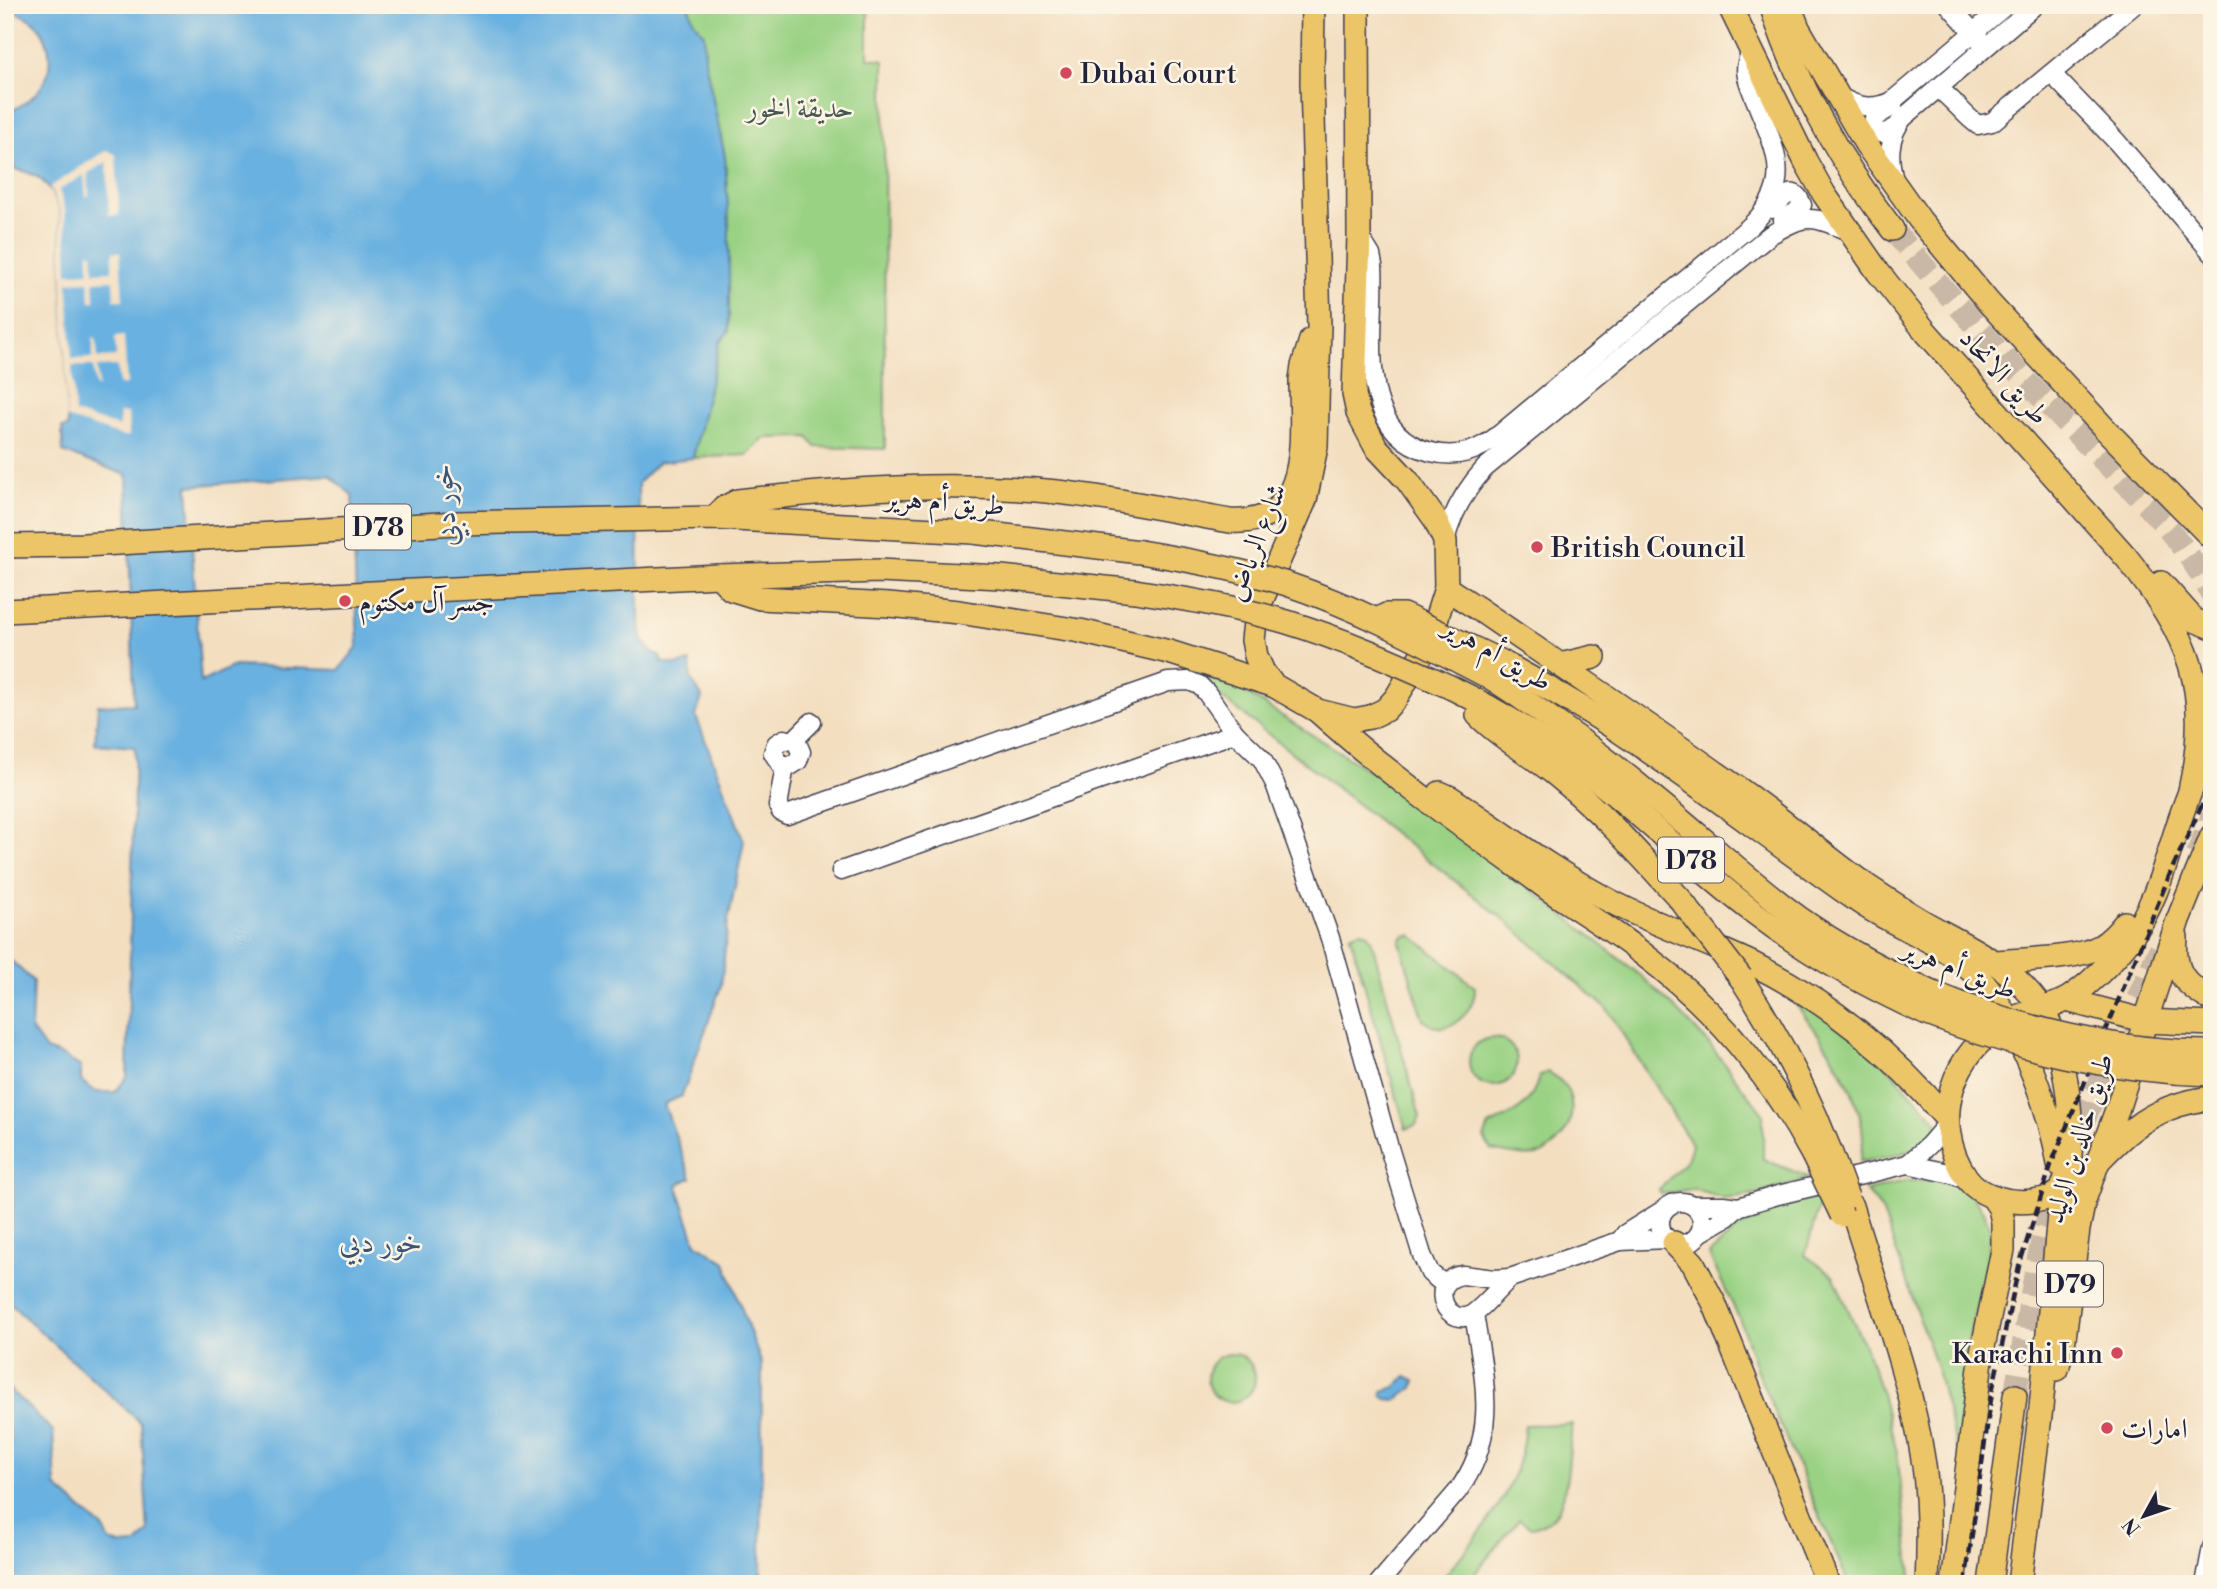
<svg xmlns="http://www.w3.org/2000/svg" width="2217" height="1589" viewBox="0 0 2217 1589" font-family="'Libre Bodoni',Amiri,serif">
  <rect width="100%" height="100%" fill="#fcf5e5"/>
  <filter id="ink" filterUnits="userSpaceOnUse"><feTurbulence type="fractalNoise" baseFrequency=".0143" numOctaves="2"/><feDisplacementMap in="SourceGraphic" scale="14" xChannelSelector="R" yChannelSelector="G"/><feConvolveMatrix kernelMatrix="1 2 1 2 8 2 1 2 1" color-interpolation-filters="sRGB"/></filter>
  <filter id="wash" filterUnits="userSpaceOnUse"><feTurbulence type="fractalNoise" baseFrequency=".00686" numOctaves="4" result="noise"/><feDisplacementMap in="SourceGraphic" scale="28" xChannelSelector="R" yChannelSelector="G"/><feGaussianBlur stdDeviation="1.57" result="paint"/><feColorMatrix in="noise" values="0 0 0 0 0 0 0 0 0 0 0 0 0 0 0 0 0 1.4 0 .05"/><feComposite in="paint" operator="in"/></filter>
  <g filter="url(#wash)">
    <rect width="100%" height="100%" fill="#f3dec0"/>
    <!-- green -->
    <g fill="#9ad284" stroke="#5e7a60" stroke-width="2">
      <path d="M 688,5 L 868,5 L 868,58 L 884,60 L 885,449 L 816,447 L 808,437 L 764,438 L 747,455 L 693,458 L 720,341 L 729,330 L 729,228 L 725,157 L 705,61 L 704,34 L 693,20 Z"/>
      <path d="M 1202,675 L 1241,690 L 1390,784 L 1545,900 L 1640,975 L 1679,1012 L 1710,1045 L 1763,1114 L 1763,1159 L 1810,1178 L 1755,1195 L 1725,1199 L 1693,1189 L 1661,1194 L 1659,1190 L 1687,1160 L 1692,1145 L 1607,1009 L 1506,921 L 1198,679 Z"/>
      <path d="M 1359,931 L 1366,932 L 1371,939 L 1420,1117 L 1416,1125 L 1406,1129 L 1350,935 Z"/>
      <path d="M 1411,935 L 1475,987 C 1476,1007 1455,1033 1433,1026 C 1429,1025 1426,1022 1423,1020 L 1400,942 L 1403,936 Z"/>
      <path d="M 1782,987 L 1861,1037 L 1939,1124 L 1921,1147 L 1897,1155 L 1860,1162 C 1861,1155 1862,1147 1863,1140 C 1863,1089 1813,1025 1782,987 Z"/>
      <circle cx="1493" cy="1062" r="24"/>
      <path d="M 1547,1072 C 1578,1085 1579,1124 1554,1145 C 1550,1148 1546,1152 1541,1154 C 1524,1158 1508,1153 1491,1150 L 1484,1138 L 1489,1126 C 1516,1112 1530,1108 1539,1077 Z"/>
      <path d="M 1937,1180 L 1968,1191 L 1984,1213 L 1991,1232 L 1987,1264 L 1965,1355 L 1959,1458 L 1937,1370 L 1882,1210 L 1866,1191 L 1905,1181 Z"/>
      <path d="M 1816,1196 L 1820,1203 L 1805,1255 L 1833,1275 L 1870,1359 L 1882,1394 L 1897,1453 L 1912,1584 L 1849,1584 L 1757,1371 L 1740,1320 L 1709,1255 L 1737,1228 L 1771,1211 Z"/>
      <circle cx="1231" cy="1378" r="24"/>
      <path d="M 1572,1424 C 1569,1447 1569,1498 1555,1515 C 1549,1523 1540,1525 1531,1527 L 1519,1519 L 1466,1584 L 1438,1584 C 1478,1535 1521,1491 1525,1425 Z"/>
    </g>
    <!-- water -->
    <g fill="#69b1e0" stroke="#466a8e" stroke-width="2" fill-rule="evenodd">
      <path d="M 5,5 L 688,5 L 693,20 L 704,34 L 705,61 L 725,157 L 729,228 L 729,331 L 720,341 L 693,458 L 659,462 L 638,483 L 639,616 L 642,640 L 650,650 L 660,657 L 662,662 L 676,665 L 690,662 L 691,679 L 702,697 L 696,716 L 744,841 L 728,921 L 721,986 L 682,1096 L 664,1104 L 691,1178 L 677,1185 L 696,1243 L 725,1262 L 762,1365 L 761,1584 L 5,1584 L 5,1385 L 53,1431 L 56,1487 L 103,1528 L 110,1541 L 120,1545 L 137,1544 L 148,1532 L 141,1423 L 5,1299 L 5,955 L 33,981 L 31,1029 L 46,1050 L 63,1056 L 81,1067 L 81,1081 L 96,1092 L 115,1092 L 127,1077 L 135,747 L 95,744 L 98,705 L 134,704 L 127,475 L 63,452 L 62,428 L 68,427 L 60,211 C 50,181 37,171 5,168 L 5,114 C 20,107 35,98 43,84 C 56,62 49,29 26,17 C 20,13 12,12 5,11 ZM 329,475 L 352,495 L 358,646 L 339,670 L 234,666 L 201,682 L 188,486 Z"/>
      <path d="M 1406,1376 L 1415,1380 L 1413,1388 L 1396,1400 L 1386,1399 L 1382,1394 L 1383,1391 L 1396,1387 Z"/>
    </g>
    <!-- pier -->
    <path fill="#f3dec0" d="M 107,150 L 116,155 L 119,215 L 109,215 L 107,162 L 88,173 L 89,196 L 86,196 L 84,175 L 59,190 L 65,210 L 68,273 L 89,272 L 89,252 L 93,253 L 94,272 L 112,271 L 113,252 L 120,252 L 123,300 L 114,300 L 113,280 L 94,281 L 95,301 L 90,301 L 89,281 L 68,282 L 72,359 L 93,358 L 93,338 L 96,338 L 98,358 L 116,357 L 115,337 L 124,336 L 127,385 L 119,385 L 117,366 L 97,367 L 98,387 L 95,386 L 93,366 L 72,366 L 75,413 L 119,427 L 120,413 L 128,413 L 129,436 L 122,436 L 67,418 L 60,211 L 50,187 Z"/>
  </g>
  <g filter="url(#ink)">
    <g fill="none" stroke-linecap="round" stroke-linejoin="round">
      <!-- major-tunnel -->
      <g stroke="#c9b8a5" stroke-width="23" stroke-dasharray="23 11" stroke-linecap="butt">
        <path d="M 1892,229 C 1949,296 2006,361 2067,424 C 2115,473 2183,533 2212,595"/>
        <path d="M 2197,855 L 2212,816"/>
        <path d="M 2070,1155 L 2094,1096 L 2160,949"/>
        <path d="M 2015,1396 C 2027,1326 2035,1255 2057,1187"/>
      </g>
      <!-- minor casing -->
      <g stroke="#413e4f" stroke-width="21">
        <g id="minor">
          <path d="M 1949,5 L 1981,41"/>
          <path d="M 2052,74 L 2117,142 L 2212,253"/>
          <path d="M 1937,88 C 1953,98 1962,114 1978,125 L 1992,122 L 2134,5"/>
          <path d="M 1839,96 C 1856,107 1872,110 1891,102 L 2006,5"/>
          <path d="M 1893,106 L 1875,117 L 1872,126 L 1880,133 L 1885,133 L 1897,127"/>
          <path d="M 1894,180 C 1888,158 1888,137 1903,118 L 2035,5"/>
          <path d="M 1772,209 C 1782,199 1794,182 1802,205 L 1796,212 L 1783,220"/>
          <path d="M 1359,236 L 1371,255 L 1373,265 C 1377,326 1351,432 1431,452 C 1458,459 1479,451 1500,434 L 1748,228 C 1798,183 1774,148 1753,94 C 1747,79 1742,68 1751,53"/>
          <path d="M 1445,541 C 1452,512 1465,490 1485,468 L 1770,235 C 1806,214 1810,215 1848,231"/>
          <path d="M 793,741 L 797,743 L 801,752 L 798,761 L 790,766 L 781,765 L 773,753 L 776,744 L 784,739 L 793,741 L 812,722"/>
          <path d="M 785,766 L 778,806 L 781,812 L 787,815 L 1168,682 L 1189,681 L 1199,685 L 1206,692 L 1235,733 L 1262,759 L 1275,784 L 1330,938 L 1390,1151 L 1422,1255 L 1430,1273 L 1445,1285"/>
          <path d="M 841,871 L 1235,733"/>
          <path d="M 1908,1164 L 1929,1145 L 1947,1124"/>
          <circle cx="1681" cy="1223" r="21"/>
          <path d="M 1693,1205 L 1723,1205 L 1738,1207"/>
          <path d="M 1700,1233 L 1727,1217 L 1738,1207 L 1778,1195 L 1908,1164 L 1952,1174 L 1969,1181"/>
          <path d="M 1620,1241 L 1625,1234 L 1665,1209"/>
          <path d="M 1463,1275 L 1494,1279 L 1510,1278 C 1501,1286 1479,1312 1469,1316 C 1443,1325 1428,1279 1463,1275 Z"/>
          <path d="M 1510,1278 L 1620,1241 L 1668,1239"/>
          <path d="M 1378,1584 L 1457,1492 C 1500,1435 1484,1378 1474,1314"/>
          <path d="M 2205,1584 L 2212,1547"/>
        </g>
      </g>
      <!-- major casing -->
      <g stroke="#413e4f" stroke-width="26">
        <g id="major">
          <path d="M 1313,5 L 1312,82 L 1319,325 L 1316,447 L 1305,500 L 1256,613 L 1253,640 L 1256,656 L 1263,672 L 1273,685 L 1318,711 L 1354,720 L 1370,717 L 1385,710 L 1396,698 L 1429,642 L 1446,588 L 1445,541 L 1435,519 L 1407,480 L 1376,447 L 1358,413 L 1354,394 L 1359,236 L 1358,5"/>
          <path d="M 1729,5 L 1806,162 L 1824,194 L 1878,272 L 1926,332 L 2126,557 C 2190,637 2212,687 2190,791"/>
          <path d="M 1771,5 C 1798,88 1839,160 1892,229"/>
          <path d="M 1789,5 L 1798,28 L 1866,144 L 1920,220 L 1989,303 L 2107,431 L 2212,538"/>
          <path d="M 715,518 L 724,508 L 738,501 C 844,489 950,481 1057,492 C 1115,498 1173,511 1230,521 C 1314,526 1301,436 1301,380 L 1303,366 L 1311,340"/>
          <path d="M 5,546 L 84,545 L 457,523 L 715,518 L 973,532 L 1140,552"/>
          <path d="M 719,576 L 731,589 L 760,598 L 889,605 L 959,612 L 1080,631 L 1169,652 L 1273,685"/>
          <path d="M 2161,583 L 2194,620 L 2212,627"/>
          <path d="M 1446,588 L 1480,610 C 1570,672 1661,733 1750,797 C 1789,825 1825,856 1864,884 C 1885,898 1906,912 1927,924 C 1968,947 2014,967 2041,1008 C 2067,1048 2074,1121 2069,1168 C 2067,1177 2063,1184 2061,1193 L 2041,1408 L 2019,1584"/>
          <path d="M 5,611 L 719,576 L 879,571 L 1001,577 L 1135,591"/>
          <path d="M 1500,661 C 1543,685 1587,709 1628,737 C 1707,790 1783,849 1861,903 C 1897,927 1944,943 1974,973 C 2015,1013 2050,1108 2059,1164"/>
          <path d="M 1560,665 L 1594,657"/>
          <path d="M 1493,679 C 1549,716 1603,755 1655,799 C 1703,838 1749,881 1799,918 C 1841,948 1887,971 1933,993"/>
          <path d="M 1450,687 C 1504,713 1556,747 1602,784 C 1653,825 1700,871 1752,911 C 1807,953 1862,984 1925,1013"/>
          <path d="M 1320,713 C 1392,778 1473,834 1551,891 C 1582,912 1614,931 1643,954 C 1714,1007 1771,1077 1813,1155"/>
          <path d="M 1478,715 C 1500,738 1530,753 1555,774 C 1601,811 1640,855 1680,899"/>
          <path d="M 2196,778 C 2171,830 2165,892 2130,939 C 2113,960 2092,983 2069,998 C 2052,1009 2029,1010 2010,1020 C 1952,1050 1928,1121 1966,1177 C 1980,1197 2010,1204 2033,1201 C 2075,1197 2101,1152 2134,1128 C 2156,1111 2184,1101 2212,1098"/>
          <path d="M 1440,793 L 1451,798 C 1504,834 1556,873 1612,902 C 1658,926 1707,942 1753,964 C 1831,1003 1891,1053 1947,1119"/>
          <path d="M 2176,937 C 2173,971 2183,984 2212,1000"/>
          <path d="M 1996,962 C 2025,959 2076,960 2101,946 C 2111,940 2118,932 2125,923"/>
          <path d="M 1741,978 C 1777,1033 1806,1089 1830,1151"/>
          <path d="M 2066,1000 L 2146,1021 L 2212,1024"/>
          <path d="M 1851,1206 C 1877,1292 1911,1377 1924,1465 C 1929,1504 1929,1544 1927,1584"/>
          <path d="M 1674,1243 L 1693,1263 L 1714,1303 L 1828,1584"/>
          <path d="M 2057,1369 L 2063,1346 L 2078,1229 L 2084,1200 L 2118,1107 L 2178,920 L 2212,836"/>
          <path d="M 1953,1584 L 1982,1352 L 2003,1250 L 2003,1222 L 2000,1208 L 1992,1196"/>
          <path d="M 1990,1584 L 2015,1396"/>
        </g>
      </g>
      <!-- minor -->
      <use href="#minor" stroke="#fff" stroke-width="18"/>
      <!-- major -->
      <use href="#major" stroke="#edc569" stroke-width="23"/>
      <!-- rail -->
      <path stroke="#22223b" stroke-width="4.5" stroke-dasharray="10 5" stroke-linecap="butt" d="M 1965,1584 L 1992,1392 L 2019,1266 L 2051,1165 L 2172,869 L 2212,784"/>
      <!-- major-bridge casing -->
      <g stroke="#413e4f" stroke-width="26" stroke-linecap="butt">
        <g id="major-bridge">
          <path d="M 1140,552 C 1189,560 1239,569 1287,584 C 1359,608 1426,644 1493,679"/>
          <path d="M 1135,591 C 1186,599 1237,607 1287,622 C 1343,639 1397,663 1450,687"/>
          <path d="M 1378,620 L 1386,615 L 1403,615 L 1500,661"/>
          <path d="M 1680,899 L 1741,978"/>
          <path d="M 1933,993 C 2020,1029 2117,1052 2212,1052"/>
          <path d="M 1925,1013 C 2020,1050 2110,1071 2212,1074"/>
          <path d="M 1830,1151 L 1847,1197"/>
          <path d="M 1813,1155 L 1842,1215"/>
        </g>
      </g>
      <!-- major-bridge -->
      <use href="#major-bridge" stroke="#edc569" stroke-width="23"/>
    </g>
  </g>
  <!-- markers -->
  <g fill="#d1495b" stroke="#fcf5e5" stroke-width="2.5">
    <circle cx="1066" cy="73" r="7"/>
    <circle cx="1537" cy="547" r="7"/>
    <circle cx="345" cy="601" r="7"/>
    <circle cx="2117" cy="1353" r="7"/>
    <circle cx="2107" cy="1428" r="7"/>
  </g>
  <g text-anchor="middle" stroke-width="5" stroke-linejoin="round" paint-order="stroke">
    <!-- shield labels -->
    <g fill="#fcf5e5" stroke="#63616e" stroke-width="2">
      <rect x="345" y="504.5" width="66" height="45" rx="5"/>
      <rect x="1658" y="837.5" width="66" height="45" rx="5"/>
      <rect x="2037" y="1261.5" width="66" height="45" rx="5"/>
    </g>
    <g font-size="26" font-weight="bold" fill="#22223b">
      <text x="378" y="536">D78</text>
      <text x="1691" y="869">D78</text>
      <text x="2070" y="1293">D79</text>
    </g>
    <!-- poi labels -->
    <g font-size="28" fill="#22223b" stroke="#fcf5e5" text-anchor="start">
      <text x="1080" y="83">Dubai Court</text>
      <text x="1551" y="557">British Council</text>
      <text x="359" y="611">جسر آل مكتوم</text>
      <text x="2103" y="1363" text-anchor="end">Karachi Inn</text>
      <text x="2121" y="1438">امارات</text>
    </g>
    <!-- park labels -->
    <g font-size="28" fill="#465751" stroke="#fcf5e5">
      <text x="800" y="117">حديقة الخور</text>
    </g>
    <!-- street labels -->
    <g font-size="28" fill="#22223b" stroke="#fcf5e5">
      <text transform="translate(2005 376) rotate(48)" y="10">طريق الاتحاد</text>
      <text transform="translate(945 501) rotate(4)" y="10">طريق أم هرير</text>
      <text transform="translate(1255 542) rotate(-69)" y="10">شارع الرياض</text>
      <text transform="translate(1498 653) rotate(30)" y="10">طريق أم هرير</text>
      <text transform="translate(1960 968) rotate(22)" y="10">طريق أم هرير</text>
      <text transform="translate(2078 1138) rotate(-73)" y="10">طريق خالد بن الوليد</text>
    </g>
    <!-- water labels -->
    <g font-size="30" font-style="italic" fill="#3b5475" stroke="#fcf5e5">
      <text transform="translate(444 505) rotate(-94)" y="10">خور دبي</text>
      <text x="381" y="1252">خور دبي</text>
    </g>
  </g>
  <!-- margin -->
  <rect width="2217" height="1589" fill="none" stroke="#fcf5e5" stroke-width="28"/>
  <!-- north arrow -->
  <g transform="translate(2144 1516) rotate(230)" stroke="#fcf5e5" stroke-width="5" paint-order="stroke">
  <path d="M0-5L12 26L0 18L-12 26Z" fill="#22223b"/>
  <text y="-10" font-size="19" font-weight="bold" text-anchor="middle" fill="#22223b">N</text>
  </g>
</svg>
